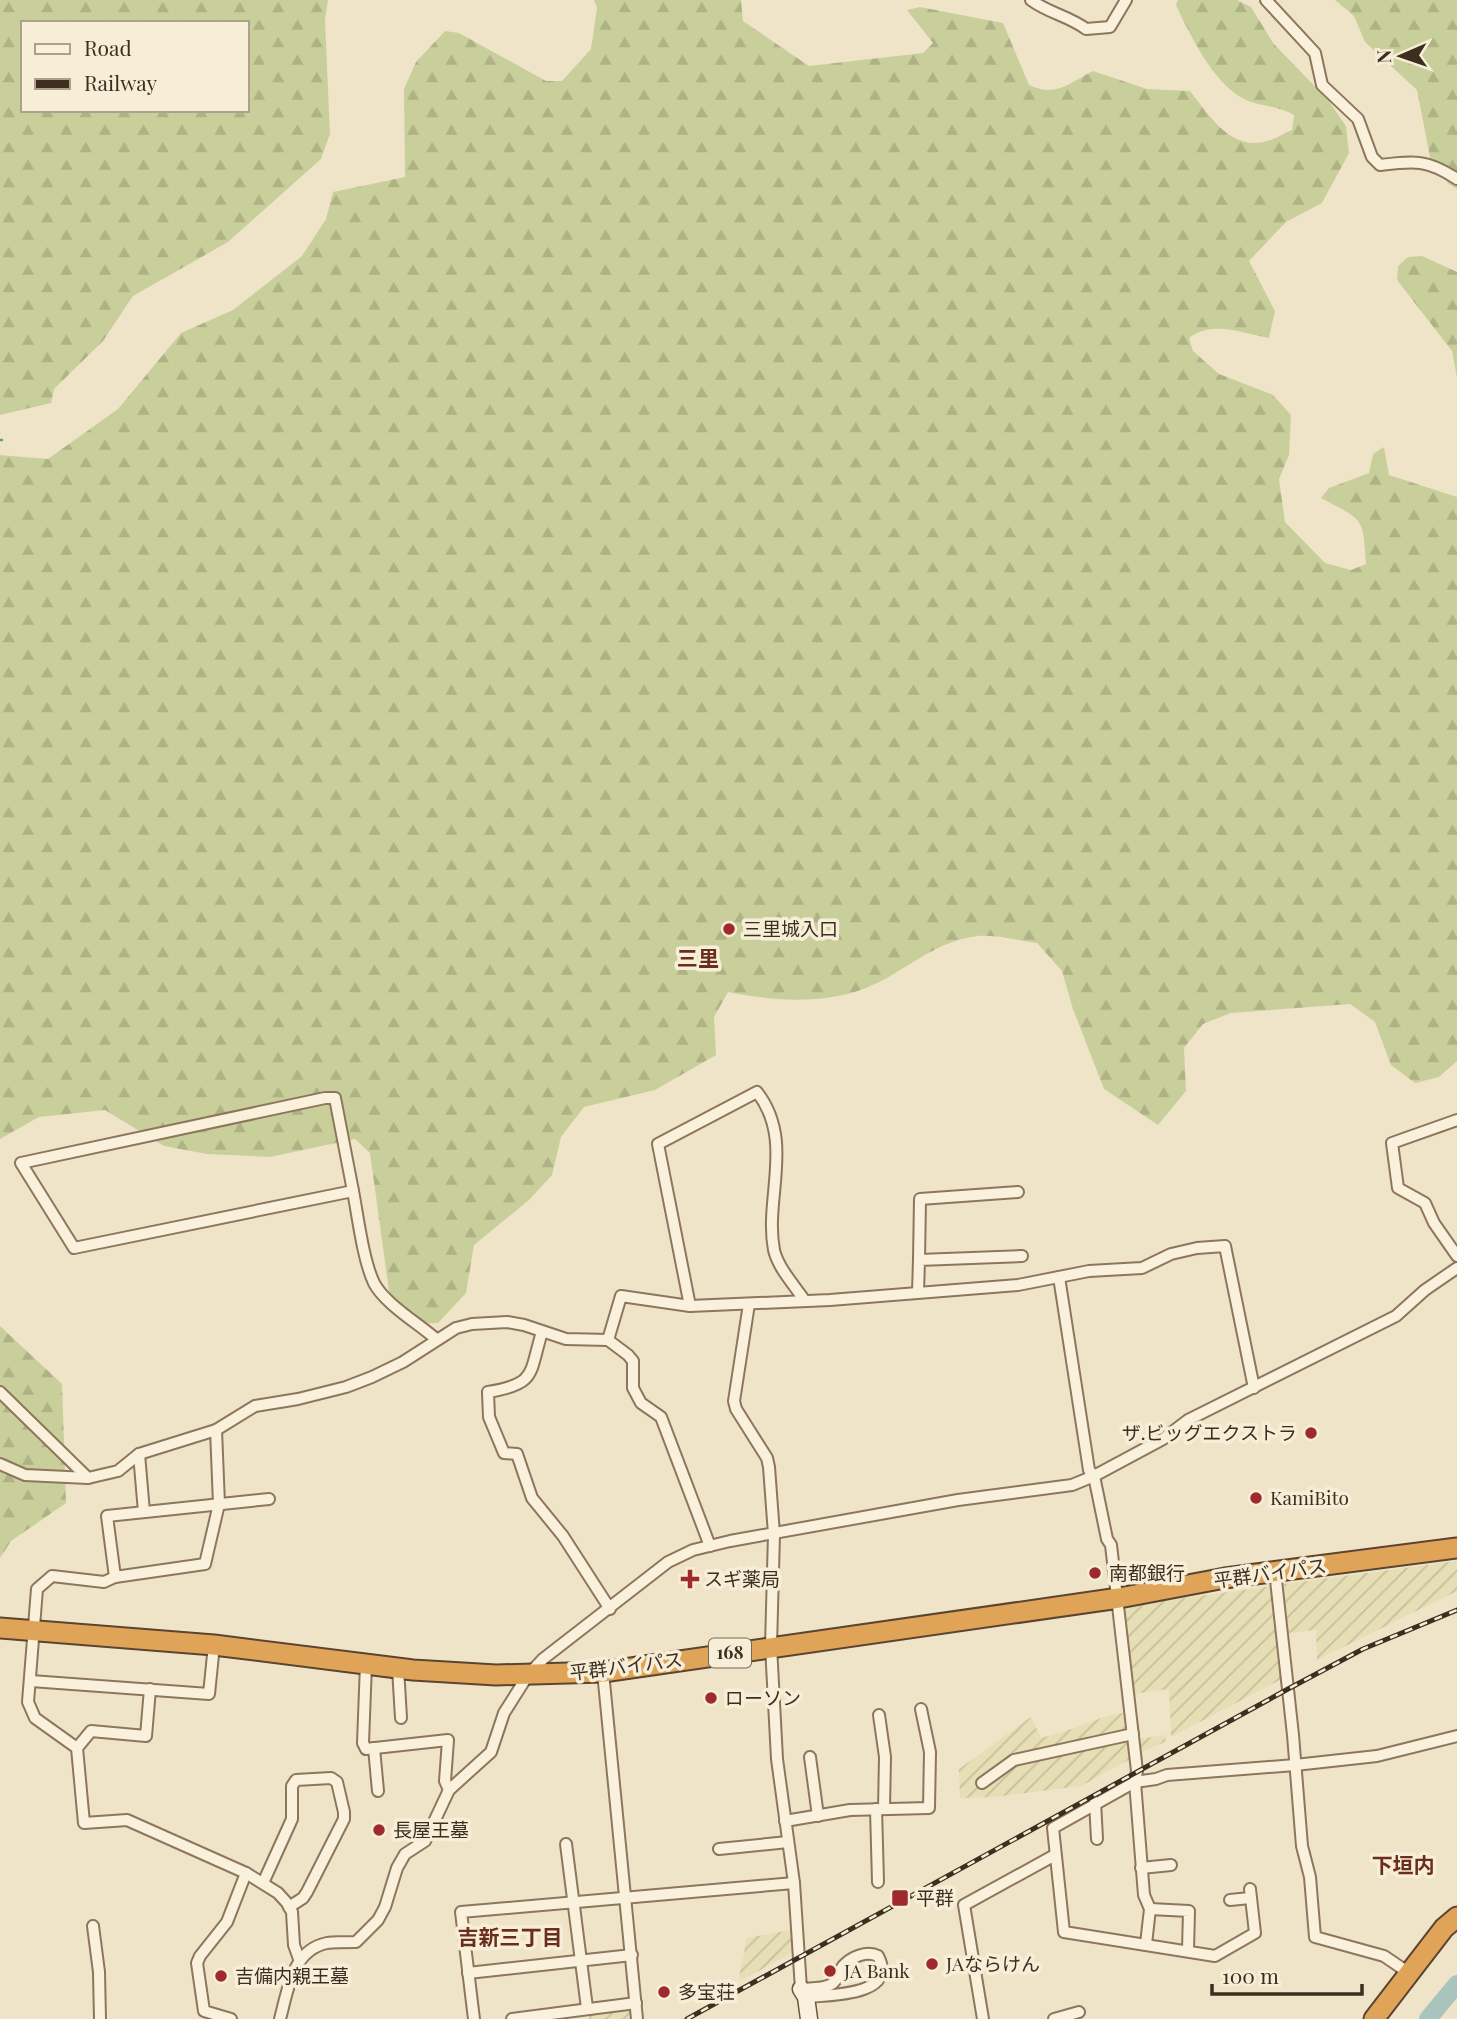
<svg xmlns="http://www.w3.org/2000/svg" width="1457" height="2019" viewBox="0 0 1457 2019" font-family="'Playfair Display','Noto Sans JP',serif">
  <defs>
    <pattern id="farmland-furrows" width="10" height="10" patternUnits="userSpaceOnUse" patternTransform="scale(1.75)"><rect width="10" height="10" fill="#e6deb5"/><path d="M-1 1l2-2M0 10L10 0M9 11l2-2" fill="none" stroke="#c6bf9b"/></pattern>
    <pattern id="forest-firs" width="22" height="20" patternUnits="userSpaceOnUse" patternTransform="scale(1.75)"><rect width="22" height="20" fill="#c9cf9b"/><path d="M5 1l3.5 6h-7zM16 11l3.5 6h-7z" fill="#aeb285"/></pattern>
  </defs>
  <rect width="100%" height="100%" fill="#f0e4c8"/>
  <!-- farmland -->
  <g fill="url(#farmland-furrows)">
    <path d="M 1457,1561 L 1457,1591 L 1317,1660 L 1316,1630 L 1288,1633 L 1284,1584 Z"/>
    <path d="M 1273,1586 L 1282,1679 L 1171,1737 L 1169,1689 L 1134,1694 L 1125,1610 L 1131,1605 Z"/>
    <path d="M 1123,1713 L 1130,1759 L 1081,1786 L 994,1797 L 960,1798 L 959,1769 L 1031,1717 L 1041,1738 L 1075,1728 L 1109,1715 Z"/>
    <path d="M 1166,1735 L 1165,1742 L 1139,1753 L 1138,1739 Z"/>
    <path d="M 790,1930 L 793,1952 L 742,1980 L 739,1977 L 747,1938 Z"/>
    <path d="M 634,2007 L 635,2019 L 589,2019 L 589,2012 Z"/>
  </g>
  <!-- forest -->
  <g fill="url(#forest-firs)" fill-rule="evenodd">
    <path d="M 0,0 L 328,0 L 325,20 L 330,134 L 321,159 L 228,242 L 133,296 L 103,341 L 54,389 L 51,403 L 0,415 ZM 23,23 L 247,23 L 247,110 L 23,110 Z"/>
    <path d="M 594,0 L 741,0 L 743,21 L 809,66 L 923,53 L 933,43 L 907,10 L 920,7 L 1003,23 L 1029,85 C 1056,98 1069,83 1093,71 L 1147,89 L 1190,91 C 1209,115 1231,152 1267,141 C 1276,139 1284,133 1292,130 L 1294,115 C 1278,105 1258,107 1242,98 C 1212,81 1190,35 1176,5 L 1178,0 L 1237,0 L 1251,7 L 1273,43 L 1328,100 L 1346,126 L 1349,153 L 1322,203 L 1286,222 L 1249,261 L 1275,311 L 1269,338 C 1241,333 1213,320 1189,338 L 1193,351 L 1219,374 L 1273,395 L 1291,415 L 1289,455 L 1279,479 L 1285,522 L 1325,563 L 1351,570 L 1366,564 C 1363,515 1363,521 1321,498 L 1329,488 L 1369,473 L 1373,454 L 1384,447 L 1389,475 L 1457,497 L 1457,1061 L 1439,1077 L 1415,1083 L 1391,1065 L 1375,1022 L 1350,1004 L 1231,1013 L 1203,1024 L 1184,1048 L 1186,1091 L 1158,1125 L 1104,1089 L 1073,1009 L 1062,971 L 1037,943 C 1019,941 996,934 978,936 C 933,941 906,972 866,988 C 822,1005 773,1001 728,992 L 714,1017 L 716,1055 L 655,1090 L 584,1107 L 561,1137 L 552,1175 L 529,1200 L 474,1245 L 466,1293 L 438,1323 L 409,1324 L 389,1291 L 370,1153 L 355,1139 L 270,1157 L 207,1154 L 164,1146 L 105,1110 L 39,1117 L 0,1139 L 0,455 L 48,459 L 118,409 L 181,333 L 233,310 L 302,256 L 326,219 L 333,192 L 405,177 L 404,89 L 416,62 L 445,31 L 459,33 L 546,81 L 562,81 L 591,49 L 597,8 Z"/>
    <path d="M 1335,0 L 1457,0 L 1457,189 L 1449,184 L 1431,162 L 1417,90 L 1365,42 L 1354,16 Z"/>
    <path d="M 1422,256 L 1457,272 L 1457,378 L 1452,351 L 1397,280 L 1398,266 L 1408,257 Z"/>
    <path d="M 0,1326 L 62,1384 L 66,1503 L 11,1541 L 0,1558 Z"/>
  </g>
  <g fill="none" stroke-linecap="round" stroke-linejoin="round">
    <!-- stream -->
    <path stroke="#6f938a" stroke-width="2.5" d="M 0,440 L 2,440"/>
    <!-- river -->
    <path stroke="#a9c4bc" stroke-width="18" d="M 1428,2019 L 1457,1984"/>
    <!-- street casing -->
    <g stroke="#8d765c" stroke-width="14">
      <g id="street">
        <path d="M 1031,0 C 1048,13 1069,16 1086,29 L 1110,27 L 1126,0"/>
        <path d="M 1266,0 L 1315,53 L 1322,85 L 1358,119 L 1372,157 L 1380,165 C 1414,161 1427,159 1457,179"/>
        <path d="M 325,1098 L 335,1098 L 353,1191 L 74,1248 L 21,1163 Z"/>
        <path d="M 1457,1120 L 1392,1143 L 1398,1188 L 1425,1203 L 1434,1223 L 1457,1256"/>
        <path d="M 353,1191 C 358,1217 363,1260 374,1283 C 384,1303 419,1324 436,1339"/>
        <path d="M 919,1260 L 920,1199 L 1018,1192"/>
        <path d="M 1059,1277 L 1089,1470 L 1094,1476 L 1107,1539 L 1111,1545 L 1137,1771 L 1135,1782 L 1144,1895 L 1150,1909 L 1146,1944"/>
        <path d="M 918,1292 L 919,1260 L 1022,1256"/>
        <path d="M 749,1304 L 734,1401 L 736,1409 L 767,1458 L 769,1467 L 774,1534 L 771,1646 L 777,1759 L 794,1883 L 801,1989 C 810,1988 822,1989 830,1985 C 838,1981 838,1973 843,1966 C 851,1957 867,1950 878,1956 C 899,1996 829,1995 806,1997"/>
        <path d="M 690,1306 L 658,1144 L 757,1092 C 795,1141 764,1198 774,1250 C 778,1268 795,1286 805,1301"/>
        <path d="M 542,1332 C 529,1374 537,1384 488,1392 L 489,1417 L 504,1453 L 517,1454 L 532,1498 L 563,1536 L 610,1609"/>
        <path d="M 608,1340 L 628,1355 L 633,1361 L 633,1388 L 641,1403 L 661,1417 L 710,1546"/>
        <path d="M 0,1392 L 88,1478"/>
        <path d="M 216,1430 L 219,1504 L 205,1564 L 115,1577 L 104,1582 L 52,1576 L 37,1589 L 28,1702 L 35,1718 L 77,1748 L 84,1823 L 127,1820 L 246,1873 L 278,1893 L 287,1903 L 292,1912 L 294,1945 L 299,1959"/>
        <path d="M 139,1454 L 144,1512"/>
        <path d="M 0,1464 L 25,1475 L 88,1478 L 118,1471 L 139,1454 L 216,1430 L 255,1406 L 298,1399 L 346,1387 L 372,1377 L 403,1362 L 456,1328 L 472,1324 L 507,1322 L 524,1325 L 566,1339 L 608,1340 L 621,1296 L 690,1306 L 830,1300 L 1018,1285 L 1089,1271 L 1142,1268 L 1171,1254 L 1197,1248 L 1225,1246 L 1254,1388"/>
        <path d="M 1275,1571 L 1293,1735 L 1302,1846 L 1310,1877 L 1315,1937 L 1384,1956 L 1409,1973"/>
        <path d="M 115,1577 L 107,1516 L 269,1499"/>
        <path d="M 366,1664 L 363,1743 L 366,1749 L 448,1740 L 445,1781 L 449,1790"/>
        <path d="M 398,1668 L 401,1718"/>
        <path d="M 603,1672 L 637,2019"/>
        <path d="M 31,1681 L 209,1694 L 214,1645"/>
        <path d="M 879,1715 L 885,1757 L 884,1809"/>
        <path d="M 77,1748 L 91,1731 L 146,1736 L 150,1689"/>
        <path d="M 374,1748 L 378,1791"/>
        <path d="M 810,1757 L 818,1816"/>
        <path d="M 982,1783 L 1014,1760 L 1133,1734"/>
        <path d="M 1095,1802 L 1097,1839"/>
        <path d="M 876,1809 L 878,1882"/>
        <path d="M 785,1821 L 850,1810 L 929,1808 L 930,1752 L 921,1709"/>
        <path d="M 566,1844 L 587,2008"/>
        <path d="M 719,1849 L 788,1842"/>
        <path d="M 1141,1868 L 1171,1865"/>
        <path d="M 263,1883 L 292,1819 L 292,1786 L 296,1780 L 331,1778 L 337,1782 L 344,1812 L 344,1819 L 307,1892 L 303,1898 L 289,1907"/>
        <path d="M 1250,1889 L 1255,1933 L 1215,1956 L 1064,1932 L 1053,1828 L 1135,1782 L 1156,1779 L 1167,1775 L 1295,1765 L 1377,1756 L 1457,1736"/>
        <path d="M 1230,1900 L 1250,1898"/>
        <path d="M 1150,1909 L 1189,1911 L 1188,1950"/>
        <path d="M 93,1926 L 99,1972 L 100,2019"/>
        <path d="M 468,1973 L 632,1955"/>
        <path d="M 231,2019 L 204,2011 L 197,1963 L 200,1956 L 227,1922 L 246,1873"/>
        <path d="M 280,2019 C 288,1990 292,1950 327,1943 C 336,1942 346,1942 356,1942 L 378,1920 L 385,1907 L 397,1868 L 405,1854 L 425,1841 L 449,1790 L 491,1752 L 504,1713 L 528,1675 L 543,1659 L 668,1562 L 693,1550 L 730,1541 L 958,1500 L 1072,1485 L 1094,1476 L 1163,1439 L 1188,1420 L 1396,1316 L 1425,1290 L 1457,1268"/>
        <path d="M 474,2019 L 461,1912 L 794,1883"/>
        <path d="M 512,2019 L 636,2003"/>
        <path d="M 983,2019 L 964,1905 L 1055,1855"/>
        <path d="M 1054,2019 L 1079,2012"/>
      </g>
    </g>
    <!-- secondary casing -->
    <g stroke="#6f573f" stroke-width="19">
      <path id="secondary" d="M 801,1989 L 806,1997 L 809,2019"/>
    </g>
    <!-- highway casing -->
    <g stroke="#5b4430" stroke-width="23">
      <g id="highway">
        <path d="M 0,1628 L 214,1645 L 413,1670 L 496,1675 L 603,1672 L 1119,1598 L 1225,1578 L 1457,1548"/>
        <path d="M 1374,2019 L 1444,1928 L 1457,1917"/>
      </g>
    </g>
    <!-- street -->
    <use href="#street" stroke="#faf1dc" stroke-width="10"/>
    <!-- secondary -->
    <use href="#secondary" stroke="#faf1dc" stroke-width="16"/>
    <!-- highway -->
    <use href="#highway" stroke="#e0a458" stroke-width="19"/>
    <!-- rail casing -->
    <g stroke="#3d2e20" stroke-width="5">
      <path id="rail" d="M 687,2019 L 1288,1689 L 1363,1649 L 1457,1610"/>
    </g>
    <!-- rail -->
    <use href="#rail" stroke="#f7eed8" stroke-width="2.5" stroke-dasharray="8" stroke-linecap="butt"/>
  </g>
  <!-- markers -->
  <g fill="#9e2a2b" stroke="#f7eed8" stroke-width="2.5">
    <circle cx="729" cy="929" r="7"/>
    <circle cx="1311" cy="1433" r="7"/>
    <circle cx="1256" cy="1498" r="7"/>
    <circle cx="1095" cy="1573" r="7"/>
    <path d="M686.5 1568.5h7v7h7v7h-7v7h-7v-7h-7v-7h7z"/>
    <circle cx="711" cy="1698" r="7"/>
    <circle cx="379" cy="1830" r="7"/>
    <rect x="891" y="1889" width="18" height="18" rx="3.5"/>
    <circle cx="932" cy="1964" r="7"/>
    <circle cx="830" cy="1971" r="7"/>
    <circle cx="221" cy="1976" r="7"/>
    <circle cx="664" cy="1992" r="7"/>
  </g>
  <g text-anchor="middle" stroke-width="7" stroke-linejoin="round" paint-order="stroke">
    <!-- shield labels -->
    <rect fill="#f7eed8" stroke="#756857" stroke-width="2" x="709" y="1638.5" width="42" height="29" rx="5"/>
    <g font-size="18" font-weight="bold" fill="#3d2e20">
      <text x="730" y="1659">168</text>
    </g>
    <!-- poi labels -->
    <g font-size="19" fill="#3d2e20" stroke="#f7eed8" text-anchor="start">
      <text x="743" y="936">三里城入口</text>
      <text x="1297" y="1440" text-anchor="end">ザ.ビッグエクストラ</text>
      <text x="1270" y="1505">KamiBito</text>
      <text x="1109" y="1580">南都銀行</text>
      <text x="704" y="1586">スギ薬局</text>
      <text x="725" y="1705">ローソン</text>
      <text x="393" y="1837">長屋王墓</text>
      <text x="916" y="1905">平群</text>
      <text x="946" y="1971">JAならけん</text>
      <text x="844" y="1978">JA Bank</text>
      <text x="235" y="1983">吉備内親王墓</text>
      <text x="678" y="1999">多宝荘</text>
    </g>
    <!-- street labels -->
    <g font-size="19" fill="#3d2e20" stroke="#f7eed8">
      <text transform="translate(1270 1573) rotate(-8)" y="7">平群バイパス</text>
      <text transform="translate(626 1666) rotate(-7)" y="7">平群バイパス</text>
    </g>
    <!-- neighbourhood labels -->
    <g font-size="21" font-weight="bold" fill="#6b2e1e" stroke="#f7eed8">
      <text x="698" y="966">三里</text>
      <text x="1403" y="1873">下垣内</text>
      <text x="510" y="1945">吉新三丁目</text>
    </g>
  </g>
  <!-- legend -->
  <rect x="21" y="21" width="228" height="91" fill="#f7eed8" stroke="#ada18e" stroke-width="2"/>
  <rect x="35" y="44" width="35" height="10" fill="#faf1dc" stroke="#ada18e" stroke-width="2"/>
  <text x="84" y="56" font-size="21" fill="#3d2e20">Road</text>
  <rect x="35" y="79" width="35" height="10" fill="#3d2e20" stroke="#ada18e" stroke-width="2"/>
  <text x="84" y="91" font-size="21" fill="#3d2e20">Railway</text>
  <!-- north arrow -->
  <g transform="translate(1401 56) rotate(268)" stroke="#f7eed8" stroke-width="5" paint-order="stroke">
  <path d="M0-5L12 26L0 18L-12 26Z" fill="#3d2e20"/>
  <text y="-10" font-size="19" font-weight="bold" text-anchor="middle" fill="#3d2e20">N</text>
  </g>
  <!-- scale -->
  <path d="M1212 1984v10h150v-10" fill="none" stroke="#3d2e20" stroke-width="3.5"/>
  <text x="1222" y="1984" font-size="21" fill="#3d2e20" stroke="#f7eed8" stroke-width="5" paint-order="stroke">100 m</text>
</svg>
